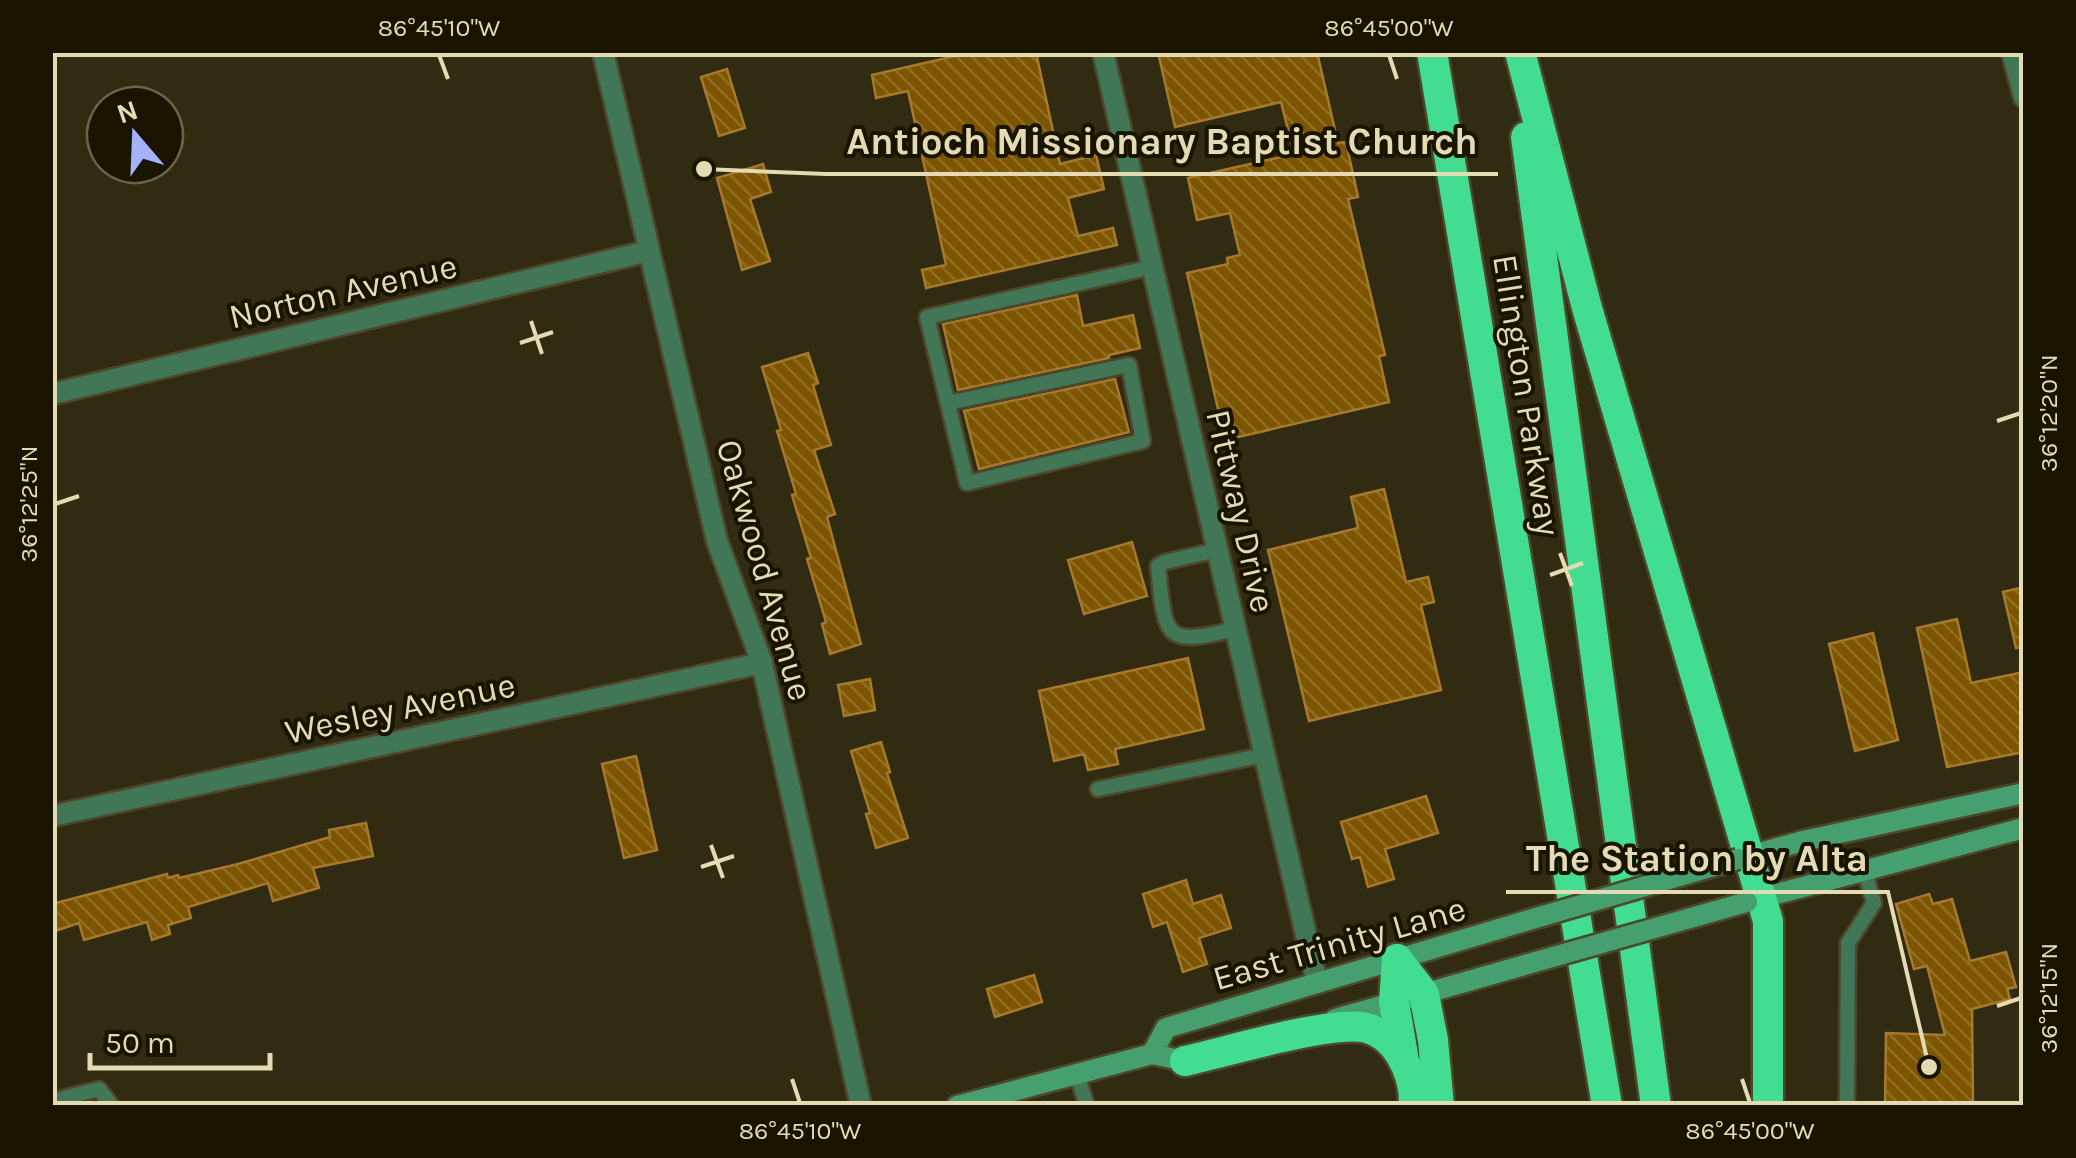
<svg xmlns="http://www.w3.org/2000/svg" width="2076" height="1158" viewBox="0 0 2076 1158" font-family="Karla,sans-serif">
  <defs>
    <pattern id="building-back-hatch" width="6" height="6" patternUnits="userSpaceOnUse" patternTransform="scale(2.5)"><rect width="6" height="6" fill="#7d5500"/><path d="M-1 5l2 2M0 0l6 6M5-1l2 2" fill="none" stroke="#8f6d23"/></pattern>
  </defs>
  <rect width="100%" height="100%" fill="#312b11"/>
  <!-- building -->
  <g fill="url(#building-back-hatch)" stroke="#a6792e" stroke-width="2.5">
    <path d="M 973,52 L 1036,52 L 1060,164 L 1096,155 L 1104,189 L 1068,198 L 1078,236 L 1113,228 L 1117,245 L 926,288 L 922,270 L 946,265 L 908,91 L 876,98 L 872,75 Z"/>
    <path d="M 1158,52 L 1317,52 L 1338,143 L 1346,142 L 1358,197 L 1348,199 L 1385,355 L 1379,356 L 1389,402 L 1225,440 L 1187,273 L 1228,264 L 1227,258 L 1240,255 L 1230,213 L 1197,220 L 1188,178 L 1294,154 L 1281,102 L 1175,127 Z"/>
    <path d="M 727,69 L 745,128 L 719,136 L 701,77 Z"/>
    <path d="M 763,164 L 771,192 L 750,199 L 770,261 L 742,270 L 717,178 Z"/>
    <path d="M 1077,295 L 1083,326 L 1133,315 L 1140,348 L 1109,355 L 1109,358 L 958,390 L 943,324 Z"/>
    <path d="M 808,353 L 818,383 L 813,385 L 831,445 L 814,450 L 835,514 L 827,517 L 861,644 L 830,654 L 822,624 L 826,622 L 807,559 L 811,558 L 792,495 L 796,494 L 777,431 L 781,430 L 762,367 Z"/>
    <path d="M 1115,379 L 1129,432 L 979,469 L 964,411 Z"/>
    <path d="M 1384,489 L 1406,582 L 1428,577 L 1434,602 L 1421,605 L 1441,690 L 1309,721 L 1268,550 L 1358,528 L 1351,497 Z"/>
    <path d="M 1132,542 L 1147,596 L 1084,614 L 1068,560 Z"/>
    <path d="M 2024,587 L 2024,647 L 2016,648 L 2003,592 Z"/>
    <path d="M 1957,619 L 1971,683 L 2019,673 L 2024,693 L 2024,752 L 1947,767 L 1917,628 Z"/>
    <path d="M 1873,633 L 1898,740 L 1855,751 L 1829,644 Z"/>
    <path d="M 1188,658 L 1204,729 L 1115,749 L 1118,764 L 1088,770 L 1084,754 L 1054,761 L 1039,691 Z"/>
    <path d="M 870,679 L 875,710 L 844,716 L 838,685 Z"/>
    <path d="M 881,742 L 890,772 L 887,773 L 908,838 L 876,848 L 866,814 L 870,813 L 851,751 Z"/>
    <path d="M 636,756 L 657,850 L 624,858 L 602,764 Z"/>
    <path d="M 1426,796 L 1438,833 L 1385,849 L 1394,879 L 1368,887 L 1360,857 L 1352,859 L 1341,822 Z"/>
    <path d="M 366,823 L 373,856 L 313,868 L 319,888 L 273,901 L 268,883 L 188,907 L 191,918 L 168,925 L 170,934 L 152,940 L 147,922 L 84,940 L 79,923 L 52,932 L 52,904 L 167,874 L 168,878 L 178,875 L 179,878 L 238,864 L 330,837 L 329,830 Z"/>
    <path d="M 1186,880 L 1193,904 L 1221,895 L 1231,928 L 1199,938 L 1207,964 L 1183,972 L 1167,922 L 1153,927 L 1143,894 Z"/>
    <path d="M 1929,894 L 1933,904 L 1952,899 L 1970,961 L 2006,952 L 2016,987 L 2007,989 L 2010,999 L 1972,1009 L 1973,1106 L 1885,1106 L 1886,1033 L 1945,1035 L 1927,966 L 1914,969 L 1896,904 Z"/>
    <path d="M 1034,975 L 1042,1002 L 995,1017 L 987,989 Z"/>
  </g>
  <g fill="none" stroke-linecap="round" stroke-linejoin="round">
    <!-- lane casing -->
    <g stroke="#4d472b" stroke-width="19">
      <g id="lane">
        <path d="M 948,403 L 1129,365 L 1143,441 L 967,483 L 927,317 L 1152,267"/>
        <path d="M 1217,550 L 1165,562 L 1158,566 C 1165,638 1164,647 1235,629"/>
        <path d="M 1098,789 L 1264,755"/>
        <path d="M 1076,1072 L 1087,1106"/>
        <path d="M 52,1101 L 99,1089 L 112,1106"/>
        <path d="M 1847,1106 L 1848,943 L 1874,903 L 1864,870"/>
      </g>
    </g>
    <!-- street casing -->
    <g stroke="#4d472b" stroke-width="25">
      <g id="street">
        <path d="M 603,52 L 717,541 L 762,663 L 861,1106"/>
        <path d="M 1103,52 L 1317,983"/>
        <path d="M 2012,52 L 2024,97"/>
        <path d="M 52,394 L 649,251"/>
        <path d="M 52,816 L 762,663"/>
      </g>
    </g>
    <!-- secondary casing -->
    <g stroke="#4d472b" stroke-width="25">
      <g id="secondary">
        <path d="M 1738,859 L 1803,841 L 2024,793"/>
        <path d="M 1750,901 L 2024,828"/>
        <path d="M 1335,1019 L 1535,962"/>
        <path d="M 1152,1054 L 1166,1028 L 1529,920"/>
        <path d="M 957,1106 L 1152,1054 L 1185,1061 L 1196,1058"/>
      </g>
    </g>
    <!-- highway casing -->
    <g stroke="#4d472b" stroke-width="35">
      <g id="highway">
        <path d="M 1432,52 L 1607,1106"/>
        <path d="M 1520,52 L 1587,308 L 1768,921 L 1768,1106"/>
        <path d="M 1526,137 L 1656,1106"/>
        <path d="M 1397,959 L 1424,994 L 1433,1040 L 1439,1106"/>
        <path d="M 1397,959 L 1394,1002 L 1403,1055"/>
        <path d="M 1185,1061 C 1226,1052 1325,1022 1362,1027 C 1397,1033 1415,1074 1414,1106"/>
      </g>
    </g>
    <!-- lane -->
    <use href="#lane" stroke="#417657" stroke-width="14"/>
    <!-- street -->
    <use href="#street" stroke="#417657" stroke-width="20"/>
    <!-- secondary -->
    <use href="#secondary" stroke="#469f6f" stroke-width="20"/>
    <!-- highway -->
    <use href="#highway" stroke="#43dd91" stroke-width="30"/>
    <!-- secondary-bridge casing -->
    <g stroke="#4d472b" stroke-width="25" stroke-linecap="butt">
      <g id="secondary-bridge">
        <path d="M 1529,920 L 1738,859"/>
        <path d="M 1535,962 L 1747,902"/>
      </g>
    </g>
    <!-- secondary-bridge -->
    <use href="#secondary-bridge" stroke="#469f6f" stroke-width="20"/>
  </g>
  <!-- ticks -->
  <path fill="none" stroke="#e3dbb3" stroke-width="4" d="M 439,55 L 448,79M 1389,55 L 1397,79M 531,321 L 542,354M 520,343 L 553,332M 1997,421 L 2021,413M 55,504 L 79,496M 1560,553 L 1572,586M 1550,575 L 1583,563M 711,845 L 723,878M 701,867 L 734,856M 1997,1006 L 2021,998M 792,1079 L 800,1103M 1742,1079 L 1750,1103"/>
  <g text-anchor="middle" stroke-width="8" stroke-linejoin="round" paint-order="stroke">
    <!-- street labels -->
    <g font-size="35" fill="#e3dbb3" stroke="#191400">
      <text transform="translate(343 291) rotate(-13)" y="12">Norton Avenue</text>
      <text transform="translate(1527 395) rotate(81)" y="12">Ellington Parkway</text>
      <text transform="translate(1241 511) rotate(77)" y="12">Pittway Drive</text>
      <text transform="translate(765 570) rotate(74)" y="12">Oakwood Avenue</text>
      <text transform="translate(400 708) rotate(-12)" y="12">Wesley Avenue</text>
      <text transform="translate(1339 943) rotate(-16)" y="12">East Trinity Lane</text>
    </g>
  </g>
  <!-- callouts -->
  <path fill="none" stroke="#e3dbb3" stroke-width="4" d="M704 169L826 174H1498M1929 1067L1888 892H1506"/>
  <g fill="#e3dbb3" stroke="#191400" stroke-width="4">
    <circle cx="704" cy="169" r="10"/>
    <circle cx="1929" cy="1067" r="10"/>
  </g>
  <g font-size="38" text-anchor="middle" font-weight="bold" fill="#e3dbb3" stroke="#191400" stroke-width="8" stroke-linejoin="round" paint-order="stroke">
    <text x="1162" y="154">Antioch Missionary Baptist Church</text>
    <text x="1697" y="871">The Station by Alta</text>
  </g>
  <!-- border -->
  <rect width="2076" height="1158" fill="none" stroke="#191400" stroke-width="110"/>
  <!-- north arrow -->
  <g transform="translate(135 135) rotate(341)"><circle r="48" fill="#191400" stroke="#6a6448" stroke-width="2.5"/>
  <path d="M0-8L18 38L0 25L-18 38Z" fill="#a6b1fc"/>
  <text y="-15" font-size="28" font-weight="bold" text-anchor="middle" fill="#e3dbb3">N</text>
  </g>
  <!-- scale -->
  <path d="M90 1053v15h180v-15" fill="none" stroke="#e3dbb3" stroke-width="5"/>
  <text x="105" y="1053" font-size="30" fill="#e3dbb3" stroke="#191400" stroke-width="8" paint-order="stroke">50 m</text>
  <rect x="55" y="55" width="1966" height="1048" fill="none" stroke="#e3dbb3" stroke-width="4"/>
  <g font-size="25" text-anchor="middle" fill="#e3dbb3">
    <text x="439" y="36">86°45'10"W</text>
    <text x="1389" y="36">86°45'00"W</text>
    <text transform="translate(2048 413) rotate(-90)" y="9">36°12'20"N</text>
    <text transform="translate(28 504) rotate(-90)" y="9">36°12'25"N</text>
    <text transform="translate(2048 998) rotate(-90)" y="9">36°12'15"N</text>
    <text x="800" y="1139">86°45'10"W</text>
    <text x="1750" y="1139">86°45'00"W</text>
  </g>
</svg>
